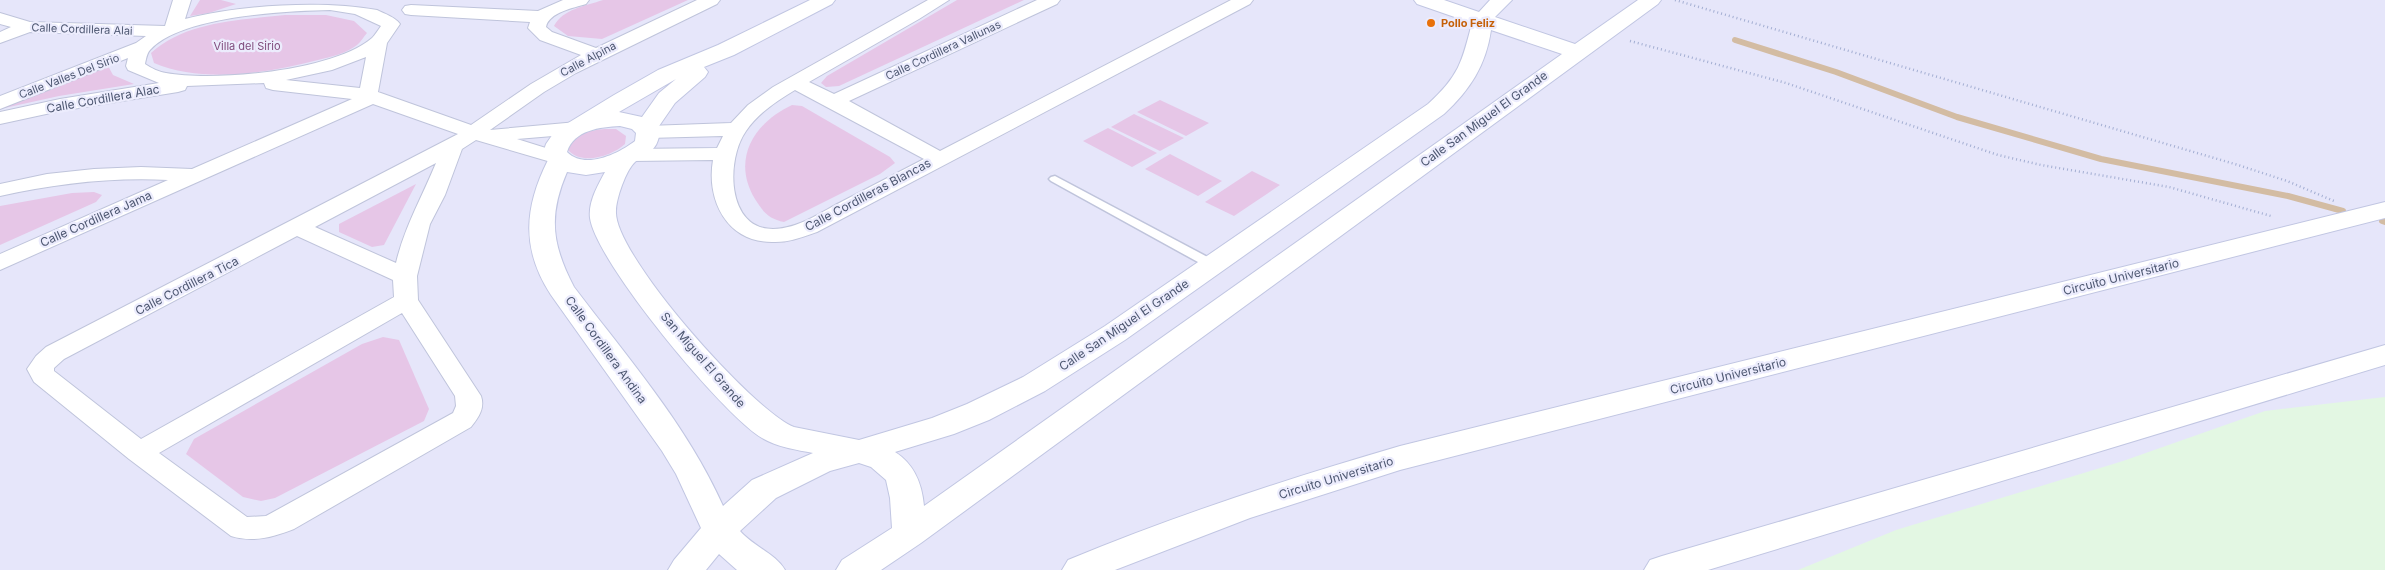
<svg xmlns="http://www.w3.org/2000/svg" width="2385" height="570" viewBox="0 0 2385 570" font-family="Inter,sans-serif">
  <rect width="100%" height="100%" fill="#e6e6fa"/>
  <!-- education -->
  <path fill="#e3f7e3" d="M 2385,397 L 2385,570 L 1798,570 L 1896,530 L 2123,461 L 2265,411 Z"/>
  <!-- green -->
  <g fill="#e6c6e7">
    <path d="M 200,0 L 221,0 L 236,4 L 209,13 L 190,16 Z"/>
    <path d="M 603,0 L 688,0 L 602,39 L 568,36 L 554,26 C 563,9 585,6 603,0 Z"/>
    <path d="M 957,0 L 1024,0 L 839,86 L 826,87 L 821,83 L 827,76 Z"/>
    <path d="M 285,15 L 326,15 L 354,21 L 367,33 C 364,36 361,42 357,45 C 347,53 331,57 318,60 C 267,73 204,84 154,63 L 151,53 C 186,21 241,20 285,15 Z"/>
    <path d="M 107,64 L 113,75 L 134,84 L 59,96 L 0,109 L 0,106 Z"/>
    <path d="M 1160,100 L 1209,123 L 1186,136 L 1137,112 Z"/>
    <path d="M 792,105 L 802,106 L 890,157 L 895,163 L 880,174 L 784,222 C 769,219 763,212 755,199 C 731,159 754,123 792,105 Z"/>
    <path d="M 1134,114 L 1184,138 L 1160,151 L 1111,127 Z"/>
    <path d="M 1108,128 L 1157,153 L 1132,167 L 1083,141 Z"/>
    <path d="M 605,129 L 616,129 L 626,136 L 625,144 C 612,156 582,166 568,150 C 570,134 591,130 605,129 Z"/>
    <path d="M 1170,154 L 1222,181 L 1198,196 L 1145,169 Z"/>
    <path d="M 1252,171 L 1280,185 L 1234,216 L 1205,202 Z"/>
    <path d="M 416,184 L 384,245 L 372,247 L 339,232 L 339,224 Z"/>
    <path d="M 94,192 L 102,195 L 96,202 L 0,245 L 0,206 L 72,193 Z"/>
    <path d="M 383,337 L 399,340 L 429,409 L 424,421 L 275,498 L 261,501 L 243,497 L 186,454 L 194,439 L 362,344 Z"/>
  </g>
  <g fill="none" stroke-linecap="round" stroke-linejoin="round">
    <!-- stream -->
    <g stroke="#d3bca3" stroke-width="6">
      <path d="M 1735,40 L 1836,72 L 1957,117 L 2101,159 L 2288,196 L 2343,211"/>
      <path d="M 2382,221 L 2385,222"/>
    </g>
    <!-- lane casing -->
    <g stroke="#bfc4db" stroke-width="3">
      <path id="lane" d="M 1055,176 L 1215,261 L 1217,264 L 1211,268 L 1207,267 L 1051,181 L 1049,179 L 1051,177 Z"/>
    </g>
    <!-- street casing -->
    <g stroke="#bfc4db" stroke-width="2">
      <g id="street">
        <path d="M 173,0 L 191,0 L 185,19 C 242,5 321,0 377,10 C 385,14 395,17 400,24 L 387,43 L 378,92 L 471,125 L 531,84 L 581,55 L 540,40 L 528,28 L 530,22 L 411,15 L 405,14 L 402,10 L 405,6 L 411,5 L 538,11 L 563,0 L 589,0 L 586,4 C 574,8 549,12 546,27 L 552,32 L 596,48 L 697,0 L 720,0 L 717,4 L 576,73 L 544,92 L 490,130 L 577,122 L 584,124 L 587,128 L 584,132 L 577,134 L 517,139 L 565,154 L 568,158 L 565,162 L 558,164 L 551,162 L 476,140 L 462,149 L 445,195 L 430,224 L 417,276 L 418,300 L 481,396 C 485,408 479,417 471,427 L 294,529 C 273,537 253,543 231,536 L 129,459 L 34,382 L 27,369 L 36,356 L 46,347 L 458,134 L 373,104 L 0,270 L 0,254 L 168,180 C 111,177 55,184 0,196 L 0,184 L 47,174 L 94,169 L 141,167 L 192,169 L 352,99 L 273,90 L 266,88 L 264,83 L 187,86 L 185,90 L 178,92 L 60,111 L 0,124 L 0,112 L 60,99 L 159,83 L 128,70 L 126,66 L 128,58 L 0,109 L 0,96 L 136,43 L 146,36 L 30,32 L 0,43 L 0,32 L 11,27 L 0,24 L 0,13 L 30,22 L 165,26 ZM 330,10 L 355,14 L 381,26 C 378,30 375,35 372,38 C 334,71 214,82 166,73 C 159,72 151,68 145,64 C 146,59 147,53 150,50 C 181,16 285,11 330,10 ZM 366,57 L 360,88 L 286,80 L 332,70 ZM 436,163 C 422,197 404,228 396,263 L 315,227 ZM 297,236 L 393,280 L 394,297 L 141,439 L 54,371 L 54,368 L 64,359 ZM 402,313 L 455,396 L 456,406 L 453,413 L 266,516 L 247,517 L 159,453 Z"/>
        <path d="M 928,0 L 949,0 L 919,19 L 809,82 L 834,94 L 1037,0 L 1060,0 L 1057,4 L 849,101 L 940,151 L 1231,0 L 1253,0 L 1250,4 L 817,232 C 803,237 787,243 772,242 C 727,242 706,200 713,160 L 632,161 L 625,159 L 622,155 L 625,151 L 632,149 L 717,148 L 723,136 L 648,138 L 641,136 L 638,132 L 641,128 L 648,126 L 731,123 L 748,105 L 773,87 ZM 795,90 L 924,159 C 897,173 870,187 843,201 C 821,212 798,229 773,229 C 726,229 726,159 746,131 C 758,113 777,101 795,90 Z"/>
      </g>
    </g>
    <!-- secondary casing -->
    <g stroke="#c1c6e2" stroke-width="2">
      <g id="secondary">
        <path d="M 810,0 L 835,0 L 832,4 L 734,55 L 704,67 L 708,72 L 705,77 L 675,103 L 657,129 L 660,132 C 656,154 649,149 635,162 C 626,170 616,199 616,211 C 613,254 754,412 794,427 L 859,440 L 932,418 L 967,404 L 1023,377 L 1105,326 L 1428,104 C 1459,76 1462,62 1472,23 L 1417,4 L 1414,0 L 1444,0 L 1479,12 L 1490,0 L 1512,0 L 1495,17 L 1575,44 L 1638,0 L 1661,0 L 1658,4 L 921,543 L 881,570 L 836,570 L 842,560 L 892,528 L 890,498 L 886,480 L 871,467 L 859,463 L 830,471 L 776,498 L 740,531 C 753,546 776,554 785,570 L 737,570 L 719,554 L 706,570 L 668,570 L 674,560 L 701,528 L 676,474 L 662,451 L 551,295 C 521,249 524,208 548,160 L 543,153 L 546,144 L 555,131 L 614,95 L 658,70 L 718,45 ZM 1491,30 L 1562,54 L 924,506 C 922,483 914,464 895,452 L 954,434 L 989,420 L 1045,391 L 1125,340 L 1444,114 C 1470,90 1486,65 1491,30 ZM 676,79 L 659,93 L 642,117 L 619,112 ZM 620,126 L 632,129 L 636,133 L 635,141 C 618,154 585,170 567,152 C 574,130 600,127 620,126 ZM 567,172 L 586,175 L 605,172 C 598,185 588,202 590,218 C 596,262 723,415 762,438 C 777,447 797,450 813,453 L 752,480 L 723,506 C 687,425 627,357 574,287 C 552,245 548,216 567,172 Z"/>
        <path d="M 2385,202 L 2385,218 L 1400,470 L 1250,518 L 1115,570 L 1062,570 L 1068,560 C 1176,515 1287,479 1400,446 Z"/>
        <path d="M 2385,345 L 2385,365 L 1708,570 L 1644,570 L 1650,560 L 1662,556 Z"/>
      </g>
    </g>
    <!-- path -->
    <g stroke="#a3aed2" stroke-width="2.5" stroke-dasharray="1 3" stroke-linecap="butt">
      <path d="M 1675,0 L 2238,165 L 2287,181 L 2334,201"/>
      <path d="M 1630,41 L 1786,83 L 1998,155 L 2041,165 L 2169,187 L 2271,216"/>
    </g>
    <!-- lane -->
    <use href="#lane" fill="#fff" fill-rule="evenodd"/>
    <!-- street -->
    <use href="#street" fill="#fff" fill-rule="evenodd"/>
    <!-- secondary -->
    <use href="#secondary" fill="#fff" fill-rule="evenodd"/>
  </g>
  <!-- markers -->
  <circle fill="#e8710a" stroke="#ececfd" stroke-width="2" cx="1431" cy="23" r="5"/>
  <g text-anchor="middle" stroke-width="4.5" stroke-linejoin="round" paint-order="stroke">
    <!-- far-food labels -->
    <g font-size="11" font-weight="bold" fill="#c56008" stroke="#ececfd" text-anchor="start">
      <text x="1441" y="27">Pollo Feliz</text>
    </g>
    <!-- far-street labels -->
    <g font-size="11" fill="#4d5771" stroke="#ececfd">
      <text transform="translate(82 29) rotate(2)" y="4">Calle Cordillera Alai</text>
      <text transform="translate(943 50) rotate(-25)" y="4">Calle Cordillera Vallunas</text>
      <text transform="translate(588 59) rotate(-28)" y="4">Calle Alpina</text>
      <text transform="translate(69 76) rotate(-21)" y="4">Calle Valles Del Sirio</text>
    </g>
    <!-- far-park labels -->
    <g font-size="11" fill="#814c7d" stroke="#ececfd">
      <text x="247" y="50">Villa del Sirio</text>
    </g>
    <!-- street labels -->
    <g font-size="12" fill="#4d5771" stroke="#ececfd">
      <text transform="translate(103 99) rotate(-10)" y="4">Calle Cordillera Alac</text>
      <text transform="translate(1484 119) rotate(-36)" y="4">Calle San Miguel El Grande</text>
      <text transform="translate(868 195) rotate(-28)" y="4">Calle Cordilleras Blancas</text>
      <text transform="translate(96 219) rotate(-24)" y="4">Calle Cordillera Jama</text>
      <text transform="translate(2121 277) rotate(-14)" y="4">Circuito Universitario</text>
      <text transform="translate(187 286) rotate(-27)" y="4">Calle Cordillera Tica</text>
      <text transform="translate(1124 325) rotate(-34)" y="4">Calle San Miguel El Grande</text>
      <text transform="translate(606 350) rotate(54)" y="4">Calle Cordillera Andina</text>
      <text transform="translate(703 360) rotate(49)" y="4">San Miguel El Grande</text>
      <text transform="translate(1728 376) rotate(-14)" y="4">Circuito Universitario</text>
      <text transform="translate(1336 478) rotate(-17)" y="4">Circuito Universitario</text>
    </g>
  </g>
</svg>
